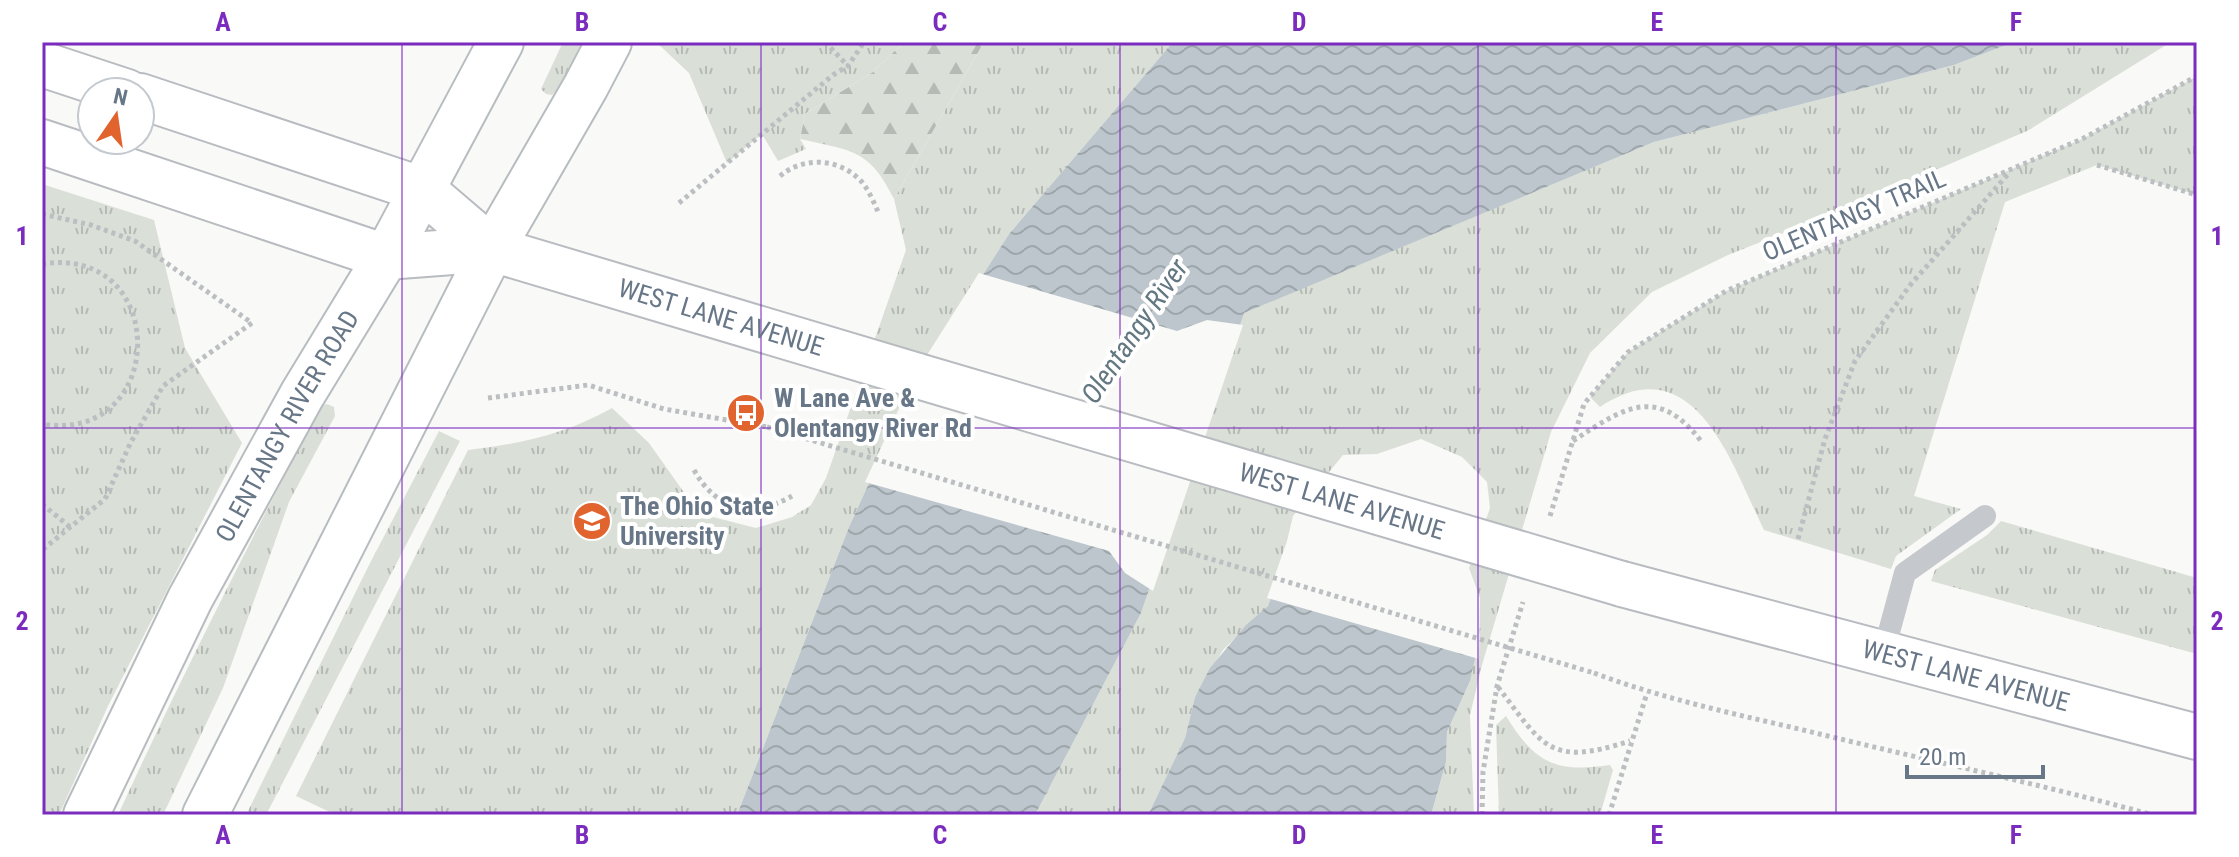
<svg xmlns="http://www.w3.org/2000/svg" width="2239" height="857" viewBox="0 0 2239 857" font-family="'Roboto Condensed',sans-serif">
  <defs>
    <pattern id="grass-tufts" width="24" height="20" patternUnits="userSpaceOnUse" patternTransform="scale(2)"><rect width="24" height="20" fill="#dae0d8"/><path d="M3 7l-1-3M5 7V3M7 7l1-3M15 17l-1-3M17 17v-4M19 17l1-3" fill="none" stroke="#b5bab5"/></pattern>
    <pattern id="forest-firs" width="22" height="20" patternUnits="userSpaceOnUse" patternTransform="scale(2)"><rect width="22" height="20" fill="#dae0d8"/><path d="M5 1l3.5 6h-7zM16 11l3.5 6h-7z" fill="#b5bab5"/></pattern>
    <pattern id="water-waves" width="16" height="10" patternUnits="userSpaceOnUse" patternTransform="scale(2)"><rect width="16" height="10" fill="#bdc6cc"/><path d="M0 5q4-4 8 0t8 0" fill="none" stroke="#9da6ab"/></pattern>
  </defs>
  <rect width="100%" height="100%" fill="#f9f9f7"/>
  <!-- grass -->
  <g fill="url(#grass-tufts)">
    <path d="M 563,42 L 582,42 L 558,89 L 552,95 L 546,94 L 541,89 Z"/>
    <path d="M 656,42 L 904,42 L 873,72 L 805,114 L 800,139 L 806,149 L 778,161 L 762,134 L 727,163 L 689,73 Z"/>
    <path d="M 984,42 L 1173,42 L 1009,234 L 919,375 L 849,527 L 737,815 L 336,815 L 296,796 L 468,450 C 520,444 566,434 612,408 L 649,443 L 683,491 L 709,516 L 756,528 L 792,517 L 811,505 L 826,478 L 906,250 L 894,199 Z"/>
    <path d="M 2014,42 L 2171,42 L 2027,131 L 1849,207 L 1728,255 L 1652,292 L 1590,353 L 1551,432 L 1482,665 L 1470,715 L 1474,815 L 1431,815 L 1446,762 L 1447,732 L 1470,681 L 1291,542 L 1268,606 L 1223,650 L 1195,697 L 1185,738 L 1148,815 L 1035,815 L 1141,613 L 1243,313 L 1654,142 L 1954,65 Z"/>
    <path d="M 2197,76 L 2197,195 L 2097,165 L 2005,202 L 1914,496 L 1961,509 L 1896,556 L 1891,569 L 1764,530 C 1732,465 1695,344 1600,407 L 1590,397 L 1628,352 L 1726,291 L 2082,139 Z"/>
    <path d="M 42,184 L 154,220 L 185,348 L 242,443 L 108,706 L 59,815 L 42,815 Z"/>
    <path d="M 327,404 L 334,407 L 335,416 L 289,502 L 223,688 L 163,815 L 118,815 C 181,677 250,541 321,406 Z"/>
    <path d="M 439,431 L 460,441 L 266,815 L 246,815 L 368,567 Z"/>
    <path d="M 2001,521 L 2197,578 L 2197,654 L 1931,581 L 1935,570 L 1987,535 Z"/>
    <path d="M 1506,716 C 1535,763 1555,773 1610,765 L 1613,770 L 1600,815 L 1499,815 L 1496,725 Z"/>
  </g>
  <!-- forest -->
  <path fill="url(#forest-firs)" d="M 904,42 L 984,42 L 894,199 C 869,148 851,151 800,139 L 805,114 L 873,72 Z"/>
  <!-- water -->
  <g fill="url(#water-waves)">
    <path d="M 1173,42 L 2014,42 L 1954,65 L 1654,142 L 1244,313 L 1141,613 L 1035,815 L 737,815 L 849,527 L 918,376 L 1009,234 Z"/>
    <path d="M 1291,542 L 1465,568 L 1476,654 L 1470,681 L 1447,732 L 1446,762 L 1431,815 L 1148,815 L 1185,738 L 1195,697 L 1210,668 L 1246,625 L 1268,606 Z"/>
  </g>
  <!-- pier -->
  <g fill="#f9f9f7">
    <path d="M 979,273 L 1177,331 L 1207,320 L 1243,325 L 1153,591 L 1125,573 L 1109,551 L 865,482 L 915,374 Z"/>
    <path d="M 1421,439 L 1462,457 L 1487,482 L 1490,508 L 1469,568 L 1480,598 L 1479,659 L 1267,598 L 1287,541 L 1293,516 L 1343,455 L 1377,454 Z"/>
  </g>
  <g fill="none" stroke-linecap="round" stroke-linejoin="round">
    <!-- secondary casing -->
    <g stroke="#b7bcc1" stroke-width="48">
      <g id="secondary">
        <path id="s1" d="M 86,815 L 190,599 L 302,395 L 386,257 L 501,42"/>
        <path d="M 205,815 L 492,249 L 586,86 L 609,42"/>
      </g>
    </g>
    <!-- primary casing -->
    <g stroke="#b8bcc0" stroke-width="48">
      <g id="primary">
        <path d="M 42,64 L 127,92"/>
        <path d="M 140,96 L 423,190 L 492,249"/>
        <path id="s2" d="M 42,142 L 386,257 L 492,249 L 918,376"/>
        <path id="s3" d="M 1622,584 L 2197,737"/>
      </g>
    </g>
    <!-- path -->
    <g stroke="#bcbfc2" stroke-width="5" stroke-dasharray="4 4" stroke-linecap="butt">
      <path d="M 825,42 L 848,66"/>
      <path d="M 2097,165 L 2197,195"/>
      <path d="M 780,176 C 804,156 839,158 861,181 C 869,190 874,203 879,214"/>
      <path d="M 679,203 L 833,75 L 848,66 L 864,42"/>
      <path d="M 42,214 L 91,225 L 135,241 L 252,323 L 163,386 L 131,442 L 105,499 L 42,550"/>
      <path d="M 42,264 C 171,244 168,445 42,424"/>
      <path d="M 488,398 L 588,385 L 664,409 L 767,427"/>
      <path d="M 1573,441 C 1623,408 1657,384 1701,441"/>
      <path d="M 694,470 C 716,510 752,519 792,496"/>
      <path d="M 42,504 L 70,527"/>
      <path d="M 1550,516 L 1584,404 L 1628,352 L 1726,291 L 2082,139 L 2197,76"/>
      <path d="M 1798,539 L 1825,439 L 1855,361 L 1911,284 L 2009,173"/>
      <path d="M 1594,673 C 1661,698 1730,713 1799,729 C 1917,758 2036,783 2153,815"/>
      <path d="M 1498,687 C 1544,747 1549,767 1630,741"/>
      <path d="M 1482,815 L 1483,772 L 1497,686 L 1523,602"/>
      <path d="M 1609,815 L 1647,693"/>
    </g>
    <!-- service -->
    <path stroke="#c5c8cc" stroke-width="22" d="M 1883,654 L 1905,573 L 1985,516"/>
    <!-- secondary -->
    <use href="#secondary" stroke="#fff" stroke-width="44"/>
    <!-- primary -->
    <use href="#primary" stroke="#fff" stroke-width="44"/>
    <!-- primary-bridge casing -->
    <g stroke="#b8bcc0" stroke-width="48" stroke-linecap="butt">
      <g id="primary-bridge">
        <path id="s4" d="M 918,376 L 1622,584"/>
      </g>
    </g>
    <!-- path-bridge -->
    <path stroke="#bcbfc2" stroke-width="5" stroke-dasharray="4 4" stroke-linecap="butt" d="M 767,427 L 1594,673"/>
    <!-- primary-bridge -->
    <use href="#primary-bridge" stroke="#fff" stroke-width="44"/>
  </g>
  <!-- grid -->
  <path fill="none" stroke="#7b2cbf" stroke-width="2" stroke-opacity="0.55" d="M 402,42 L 402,815M 761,42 L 761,815M 1120,42 L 1120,815M 1478,42 L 1478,815M 1836,42 L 1836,815M 42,428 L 2197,428"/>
  <!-- icons -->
  <defs>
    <g id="bus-disc" transform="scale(2)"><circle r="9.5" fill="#e1632e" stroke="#fff"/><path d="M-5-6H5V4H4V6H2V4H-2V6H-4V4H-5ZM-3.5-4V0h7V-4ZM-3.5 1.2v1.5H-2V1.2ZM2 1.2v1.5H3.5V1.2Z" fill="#fff"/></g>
    <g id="university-disc" transform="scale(2)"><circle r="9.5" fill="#e1632e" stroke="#fff"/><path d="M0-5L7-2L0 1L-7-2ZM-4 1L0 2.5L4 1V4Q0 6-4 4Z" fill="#fff"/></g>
  </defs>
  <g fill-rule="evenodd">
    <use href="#bus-disc" x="746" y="413"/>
    <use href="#university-disc" x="592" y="521"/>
  </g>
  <g text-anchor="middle" stroke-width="8" stroke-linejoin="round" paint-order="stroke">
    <!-- street labels -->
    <g font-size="26" fill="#687787" stroke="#fff">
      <text transform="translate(1854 215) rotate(-23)" y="9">OLENTANGY TRAIL</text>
      <text dy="9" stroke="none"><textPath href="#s2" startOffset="708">WEST LANE AVENUE</textPath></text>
      <text dy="9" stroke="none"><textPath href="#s1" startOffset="438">OLENTANGY RIVER ROAD</textPath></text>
      <text dy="9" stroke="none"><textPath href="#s4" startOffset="442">WEST LANE AVENUE</textPath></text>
      <text dy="9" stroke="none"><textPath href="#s3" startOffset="356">WEST LANE AVENUE</textPath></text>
    </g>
    <!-- poi labels -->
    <g font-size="26" font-weight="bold" fill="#687787" stroke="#fff" text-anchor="start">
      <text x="774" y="407">W Lane Ave &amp;<tspan x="774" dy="30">Olentangy River Rd</tspan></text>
      <text x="620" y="515">The Ohio State<tspan x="620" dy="30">University</tspan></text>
    </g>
    <!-- water labels -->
    <g font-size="28" font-style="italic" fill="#647882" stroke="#fff">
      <text transform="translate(1134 331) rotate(-56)" y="10">Olentangy River</text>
    </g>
  </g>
  <!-- border -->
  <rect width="2239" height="857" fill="none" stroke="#ffffff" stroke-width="88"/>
  <!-- north arrow -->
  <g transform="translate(116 116) rotate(13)"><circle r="38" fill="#ffffff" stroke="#c3c9cf" stroke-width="2"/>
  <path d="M0-6L14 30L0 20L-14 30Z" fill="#e1632e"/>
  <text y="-12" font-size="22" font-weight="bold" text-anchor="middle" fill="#687787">N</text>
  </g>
  <!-- scale -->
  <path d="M1907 765v12h136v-12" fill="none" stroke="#687787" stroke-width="4"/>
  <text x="1919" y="765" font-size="24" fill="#687787" stroke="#ffffff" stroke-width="6" paint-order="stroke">20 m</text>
  <rect x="44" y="44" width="2151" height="769" fill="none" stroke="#7b2cbf" stroke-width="3"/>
  <g font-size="26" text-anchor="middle" font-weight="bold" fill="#7b2cbf">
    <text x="223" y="31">A</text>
    <text x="582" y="31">B</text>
    <text x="940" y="31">C</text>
    <text x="1299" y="31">D</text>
    <text x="1657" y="31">E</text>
    <text x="2016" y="31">F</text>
    <text x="22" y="245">1</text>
    <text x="2217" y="245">1</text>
    <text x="22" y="630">2</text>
    <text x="2217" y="630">2</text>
    <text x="223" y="844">A</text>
    <text x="582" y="844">B</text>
    <text x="940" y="844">C</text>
    <text x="1299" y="844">D</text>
    <text x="1657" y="844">E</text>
    <text x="2016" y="844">F</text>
  </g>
</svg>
